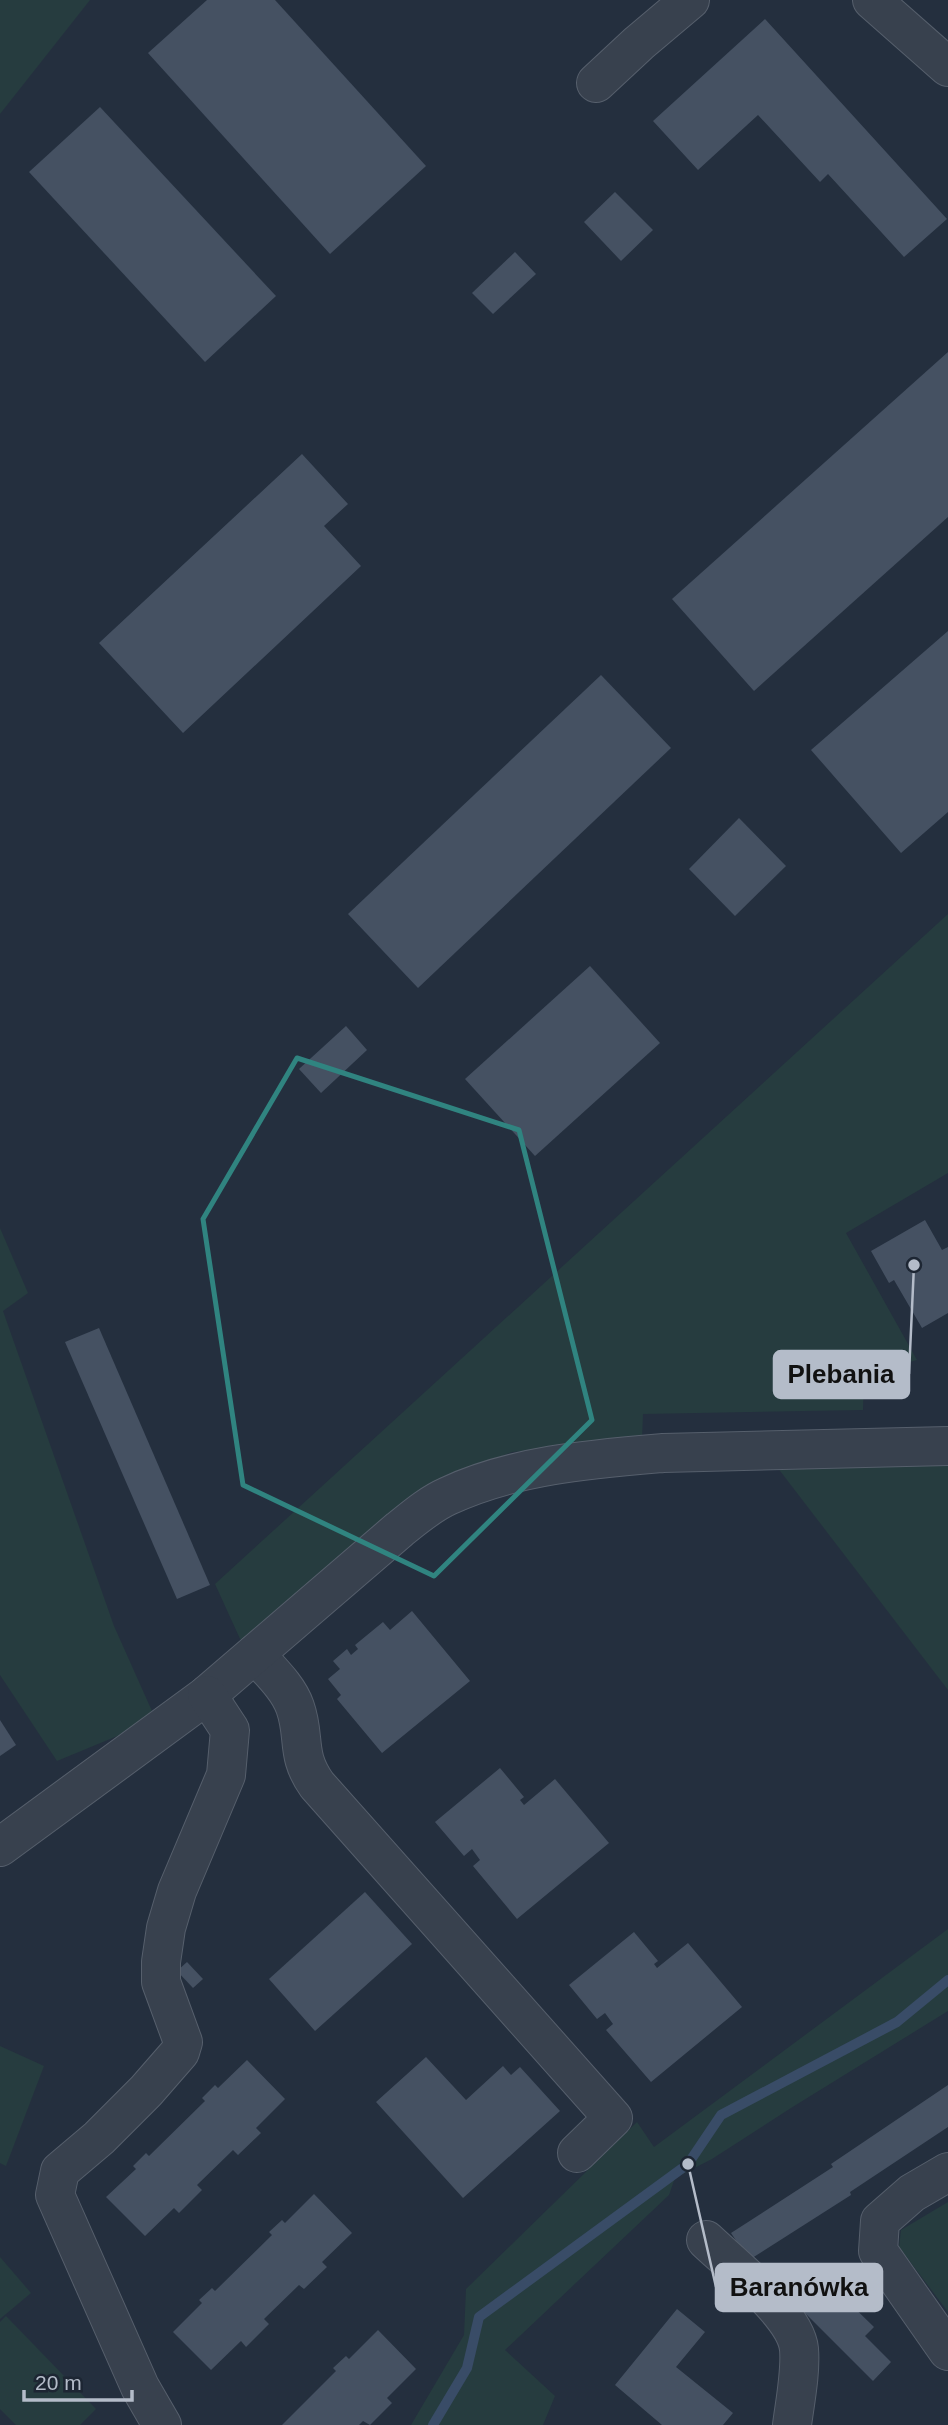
<svg xmlns="http://www.w3.org/2000/svg" width="948" height="2425" viewBox="0 0 948 2425" font-family="Arial,sans-serif">
  <rect width="100%" height="100%" fill="#242f3e"/>
  <!-- green -->
  <g fill="#263c3f">
    <path d="M 0,0 L 90,0 L 0,114 Z"/>
    <path d="M 948,914 L 948,1173 L 846,1233 L 917,1360 L 864,1375 L 863,1410 L 643,1414 L 642,1440 L 512,1452 L 437,1482 L 246,1652 L 215,1584 Z"/>
    <path d="M 0,1228 L 28,1293 L 3,1311 L 114,1626 L 156,1720 L 57,1761 L 0,1675 Z"/>
    <path d="M 948,1461 L 948,1690 L 774,1463 Z"/>
    <path d="M 948,1929 L 948,2011 L 791,2108 L 712,2159 L 675,2178 L 669,2195 L 505,2350 L 555,2396 L 543,2425 L 411,2425 L 464,2335 L 466,2289 L 637,2122 L 654,2147 Z"/>
    <path d="M 0,2046 L 44,2066 L 6,2166 L 0,2163 Z"/>
    <path d="M 948,2202 L 948,2312 L 899,2247 L 901,2230 Z"/>
    <path d="M 0,2257 L 31,2293 L 0,2319 Z"/>
    <path d="M 6,2316 L 96,2409 L 80,2425 L 16,2425 L 0,2409 L 0,2322 Z"/>
  </g>
  <g fill="none" stroke-linecap="round" stroke-linejoin="round">
    <!-- stream -->
    <path stroke="#394c67" stroke-width="10" d="M 433,2425 L 467,2368 L 479,2317 L 688,2164 L 721,2115 L 897,2022 L 948,1980"/>
  </g>
  <!-- building -->
  <g fill="#455162">
    <path d="M 207,0 L 275,0 L 426,166 L 330,254 L 148,53 Z"/>
    <path d="M 765,19 L 947,219 L 904,257 L 828,174 L 820,182 L 758,115 L 698,170 L 653,121 Z"/>
    <path d="M 100,107 L 276,296 L 205,362 L 29,172 Z"/>
    <path d="M 615,192 L 653,230 L 621,261 L 584,222 Z"/>
    <path d="M 515,252 L 536,274 L 493,314 L 472,293 Z"/>
    <path d="M 948,352 L 948,517 L 754,691 L 672,599 Z"/>
    <path d="M 302,454 L 348,504 L 324,526 L 361,566 L 183,733 L 99,643 Z"/>
    <path d="M 948,631 L 948,812 L 901,853 L 811,750 Z"/>
    <path d="M 601,675 L 671,748 L 418,988 L 348,914 Z"/>
    <path d="M 739,818 L 786,866 L 735,916 L 689,869 Z"/>
    <path d="M 590,966 L 660,1043 L 535,1156 L 465,1079 Z"/>
    <path d="M 346,1026 L 367,1050 L 321,1093 L 299,1069 Z"/>
    <path d="M 925,1220 L 942,1250 L 948,1247 L 948,1313 L 922,1328 L 894,1280 L 889,1283 L 871,1251 Z"/>
    <path d="M 99,1328 L 210,1585 L 177,1599 L 65,1342 Z"/>
    <path d="M 412,1611 L 470,1681 L 382,1753 L 337,1699 L 341,1695 L 328,1679 L 340,1669 L 333,1661 L 347,1649 L 351,1655 L 358,1649 L 355,1645 L 383,1622 L 390,1630 Z"/>
    <path d="M 0,1720 L 16,1745 L 0,1756 Z"/>
    <path d="M 500,1768 L 524,1797 L 520,1800 L 524,1805 L 555,1779 L 609,1843 L 517,1919 L 473,1866 L 480,1860 L 472,1849 L 464,1856 L 435,1822 Z"/>
    <path d="M 365,1892 L 412,1944 L 315,2031 L 269,1979 Z"/>
    <path d="M 634,1932 L 658,1961 L 654,1964 L 657,1968 L 688,1943 L 742,2007 L 651,2082 L 606,2030 L 613,2024 L 605,2013 L 597,2019 L 569,1985 Z"/>
    <path d="M 187,1962 L 203,1979 L 193,1988 L 177,1971 Z"/>
    <path d="M 426,2057 L 466,2100 L 503,2066 L 511,2075 L 520,2067 L 560,2111 L 463,2198 L 376,2102 Z"/>
    <path d="M 247,2060 L 285,2099 L 256,2128 L 261,2133 L 238,2155 L 233,2150 L 197,2185 L 202,2190 L 179,2213 L 174,2208 L 145,2236 L 106,2197 L 136,2169 L 133,2166 L 146,2153 L 149,2156 L 205,2101 L 202,2098 L 215,2085 L 218,2088 Z"/>
    <path d="M 948,2085 L 948,2127 L 850,2192 L 851,2195 L 749,2260 L 731,2233 L 833,2167 L 831,2164 Z"/>
    <path d="M 314,2194 L 352,2233 L 322,2262 L 327,2267 L 304,2289 L 299,2285 L 264,2319 L 269,2324 L 246,2347 L 241,2341 L 211,2370 L 173,2332 L 202,2303 L 199,2300 L 212,2288 L 215,2291 L 272,2235 L 269,2232 L 282,2220 L 285,2223 Z"/>
    <path d="M 836,2266 L 852,2282 L 840,2294 L 874,2327 L 865,2336 L 891,2362 L 873,2381 L 793,2301 L 820,2273 L 824,2277 Z"/>
    <path d="M 677,2309 L 705,2332 L 676,2367 L 733,2413 L 723,2425 L 662,2425 L 615,2385 Z"/>
    <path d="M 378,2330 L 416,2369 L 387,2398 L 392,2403 L 370,2425 L 363,2421 L 359,2425 L 282,2425 L 336,2371 L 333,2368 L 346,2356 L 349,2359 Z"/>
  </g>
  <g fill="none" stroke-linecap="round" stroke-linejoin="round">
    <!-- minor casing -->
    <g stroke="#565f6c" stroke-width="40">
      <g id="minor">
        <path d="M 872,0 L 948,67"/>
        <path d="M 596,83 L 639,43 L 690,0"/>
        <path d="M 255,1654 C 269,1670 288,1687 295,1707 C 306,1738 295,1754 317,1785 L 613,2118 L 577,2153"/>
        <path d="M 0,1847 L 207,1695 L 400,1529 C 415,1517 430,1504 448,1496 C 514,1465 592,1459 663,1453 L 948,1446"/>
        <path d="M 948,2172 L 912,2193 L 880,2221 L 878,2251 L 948,2351"/>
        <path d="M 706,2240 C 731,2264 796,2315 799,2349 C 801,2372 795,2402 792,2425"/>
        <path d="M 162,2425 L 140,2387 L 55,2195 L 60,2171 L 99,2138 L 146,2091 L 180,2052 L 183,2042 L 161,1982 L 161,1962 L 166,1928 L 177,1891 L 226,1775 L 230,1730 L 207,1695"/>
      </g>
    </g>
    <!-- minor -->
    <use href="#minor" stroke="#38414e" stroke-width="38"/>
  </g>
  <!-- marked area -->
  <path fill="none" stroke="#308480" stroke-width="5" stroke-linejoin="round" d="M 297,1058 L 519,1130 L 592,1420 L 434,1576 L 243,1485 L 203,1219 Z"/>
  <!-- callouts -->
  <path fill="none" stroke="#b4bcc9" stroke-width="2.5" d="M914 1265L909 1374M688 2164L716 2287"/>
  <g fill="#b4bcc9" stroke="#1d2633" stroke-width="2.5">
    <circle cx="914" cy="1265" r="7"/>
    <circle cx="688" cy="2164" r="7"/>
  </g>
  <g fill="#b4bcc9" stroke="#b4bcc9" stroke-width="2.5">
    <rect x="774" y="1351" width="135" height="47" rx="7"/>
    <rect x="716" y="2264" width="166" height="47" rx="7"/>
  </g>
  <g font-size="26" text-anchor="middle" font-weight="bold" fill="#111">
    <text x="841" y="1383">Plebania</text>
    <text x="799" y="2296">Baranówka</text>
  </g>
  <!-- scale -->
  <path d="M24 2390v10h108v-10" fill="none" stroke="#b4bcc9" stroke-width="3.5"/>
  <text x="35" y="2390" font-size="21" fill="#b4bcc9" stroke="#1d2633" stroke-width="5" paint-order="stroke">20 m</text>
</svg>
